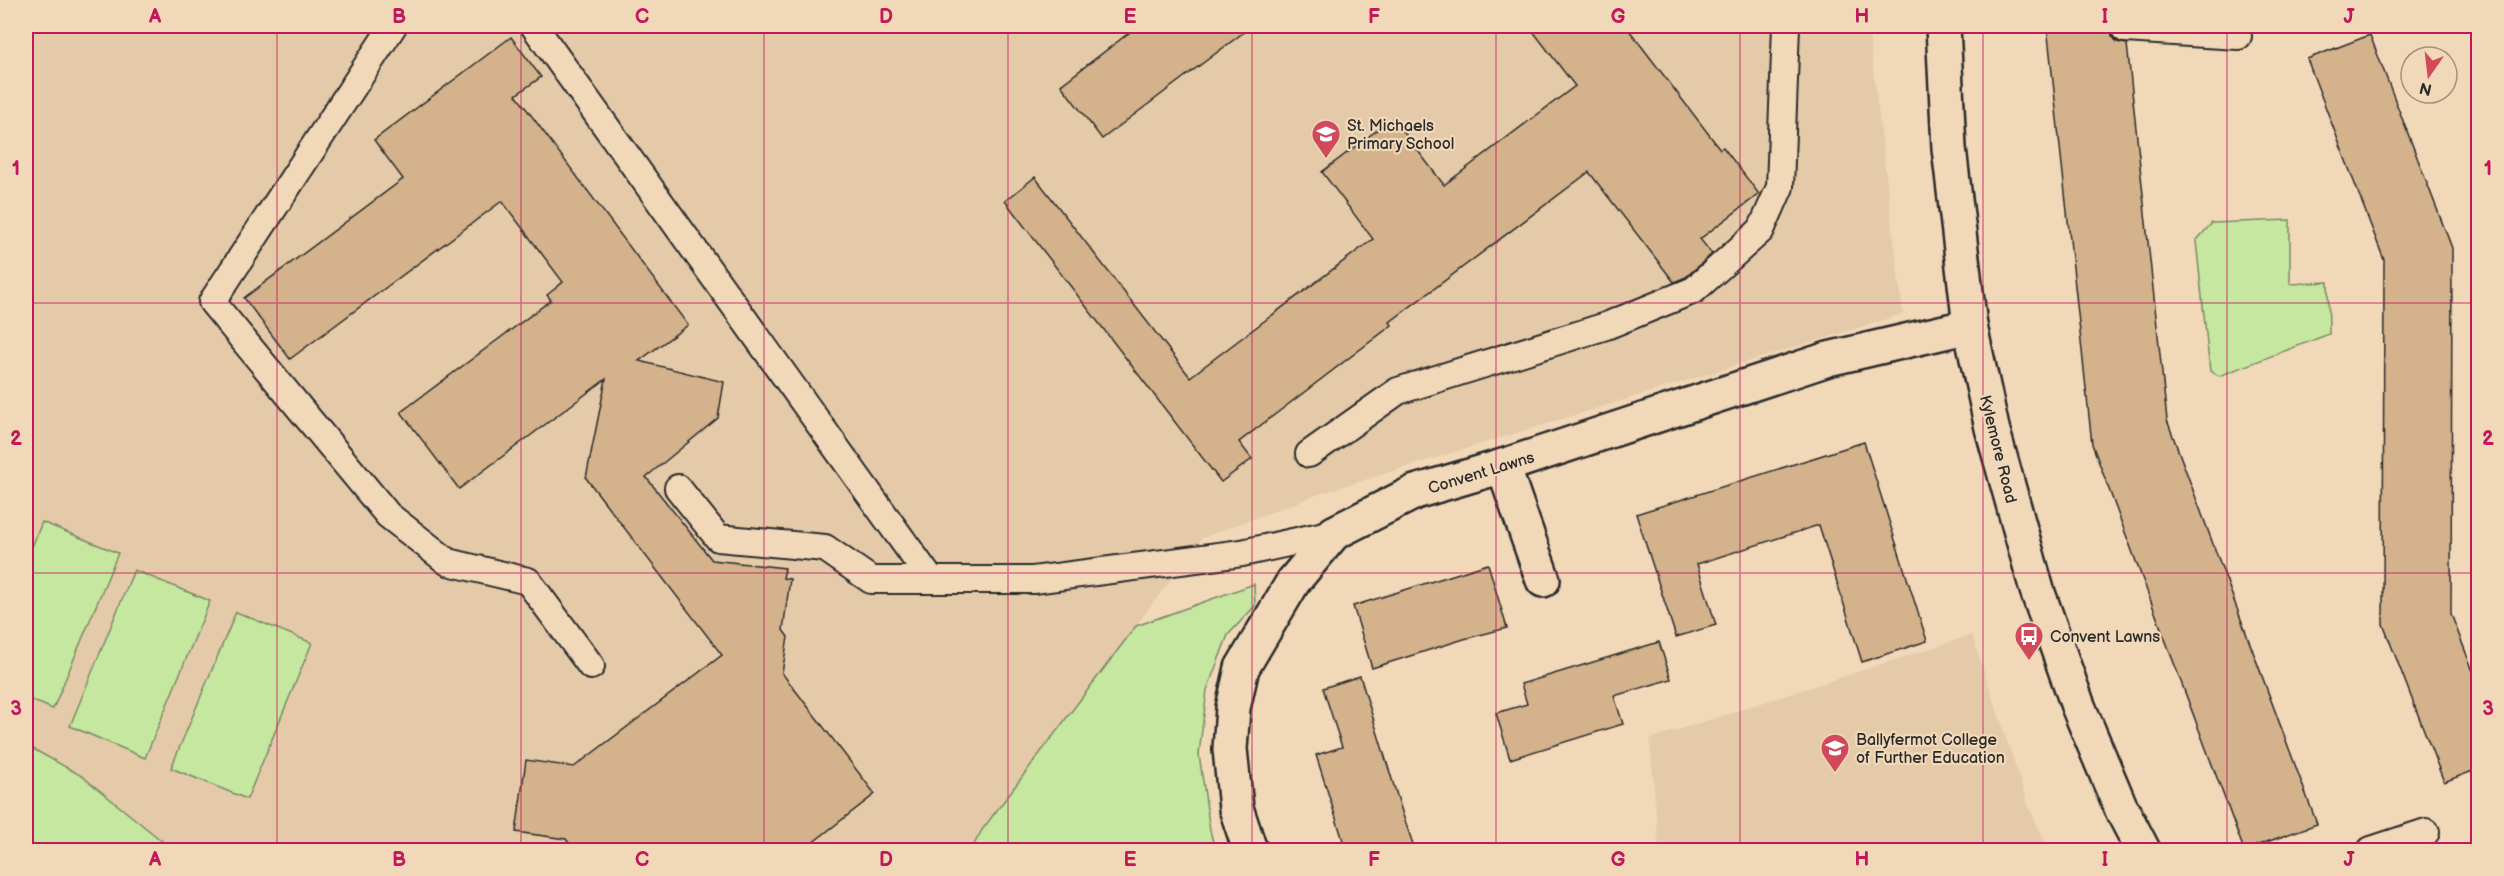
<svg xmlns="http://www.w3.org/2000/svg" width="2504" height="876" viewBox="0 0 2504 876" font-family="'Balsamiq Sans',sans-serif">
  <rect width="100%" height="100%" fill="#f1d8b9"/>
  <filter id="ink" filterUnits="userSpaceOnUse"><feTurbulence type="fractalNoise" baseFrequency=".0167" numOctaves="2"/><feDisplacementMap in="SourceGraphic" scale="12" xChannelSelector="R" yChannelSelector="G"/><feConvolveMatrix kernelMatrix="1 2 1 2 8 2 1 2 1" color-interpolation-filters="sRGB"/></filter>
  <g filter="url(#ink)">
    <!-- built -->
    <g fill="#e4caa9">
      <path d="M 26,26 L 1868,26 L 1903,314 L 1319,494 L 1202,538 L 982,830 L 971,850 L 132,850 L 26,759 Z"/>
      <path d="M 1972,635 L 2029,807 L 2049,850 L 1659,850 L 1650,739 Z"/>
    </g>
    <!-- green -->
    <g fill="#c6e79f" stroke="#788965" stroke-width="1.5">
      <path d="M 2290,220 L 2290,284 L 2328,282 L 2329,334 L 2219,376 L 2210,371 L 2196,241 L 2212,223 Z"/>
      <path d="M 42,522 L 118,553 L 53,709 L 26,698 L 26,562 Z"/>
      <path d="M 134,570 L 210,601 L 145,758 L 70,726 Z"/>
      <path d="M 1254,584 L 1255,606 L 1228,635 L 1207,690 L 1199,754 L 1210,830 L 1215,850 L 971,850 L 982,830 L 1136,626 Z"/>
      <path d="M 236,612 L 312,643 L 247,799 L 171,768 Z"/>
      <path d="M 26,745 L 82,776 L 173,850 L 26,850 Z"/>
    </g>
    <!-- building -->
    <g fill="#d3b28c" stroke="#2b2b2b" stroke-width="1.5">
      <path d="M 1138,26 L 1252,26 L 1102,139 L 1061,85 Z"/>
      <path d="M 1529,26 L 1626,26 L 1720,149 L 1723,147 L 1759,194 L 1700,239 L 1712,254 L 1686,277 L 1674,282 L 1589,172 L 1390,322 L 1392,325 L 1239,442 L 1252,459 L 1221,482 L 1005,201 L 1035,177 L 1190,377 L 1373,239 L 1322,172 L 1393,118 L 1444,185 L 1575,86 Z"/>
      <path d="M 2047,26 L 2111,26 L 2112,36 L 2117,42 L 2127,44 L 2167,420 L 2317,824 L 2244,850 L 2092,444 Z"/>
      <path d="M 2370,35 L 2452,248 L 2451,614 L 2478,684 L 2478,769 L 2444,782 L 2383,624 L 2384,260 L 2307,59 Z"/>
      <path d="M 511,37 L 541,77 L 516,95 L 688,325 L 639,361 L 724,382 L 718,418 L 646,477 L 712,560 L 785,568 L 783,578 L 790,579 L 783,630 L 788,637 L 782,673 L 875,794 L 803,850 L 574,850 L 566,839 L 516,832 L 526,760 L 574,767 L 722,655 L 586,478 L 606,379 L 459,489 L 401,412 L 551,300 L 547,295 L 563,282 L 502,201 L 290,359 L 244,298 L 403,179 L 374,140 Z"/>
      <path d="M 1864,442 L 1927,641 L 1862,662 L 1819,525 L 1697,564 L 1716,625 L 1676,637 L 1636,514 Z"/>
      <path d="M 1488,564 L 1507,628 L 1464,639 L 1372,668 L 1353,606 Z"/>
      <path d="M 1659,642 L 1671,679 L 1614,696 L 1623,724 L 1510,759 L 1496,713 L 1527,704 L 1521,684 Z"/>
      <path d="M 1360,676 L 1403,815 L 1415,850 L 1346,850 L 1316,755 L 1342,747 L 1323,688 Z"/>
    </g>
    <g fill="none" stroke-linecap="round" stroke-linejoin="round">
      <!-- service casing -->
      <g stroke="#2b2b2b" stroke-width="30">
        <g id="service">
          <path d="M 393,26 L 212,302 L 388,515 L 448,562 L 528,581 L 591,666"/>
          <path d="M 534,26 L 931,580"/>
          <path d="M 2125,29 L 2238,36"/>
          <path d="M 1309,454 L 1398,391 L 1606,326 L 1694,290 L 1761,230 L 1780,187 L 1786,26"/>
          <path d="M 678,488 L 718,538 L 825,548 L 871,580 L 1033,580 L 1242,553 L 1334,533"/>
          <path d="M 2371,850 L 2426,832"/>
        </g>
      </g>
      <!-- minor casing -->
      <g stroke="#2b2b2b" stroke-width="38">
        <g id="minor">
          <path d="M 1503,466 L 1543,580"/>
          <path d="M 1250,850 L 1236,808 L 1230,749 L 1233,708 L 1242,668 L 1293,582 L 1334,533 L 1415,492 L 1503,466 L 1828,359 L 1970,326"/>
        </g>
      </g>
      <!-- secondary casing -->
      <g stroke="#2b2b2b" stroke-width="38">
        <path id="secondary" d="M 1943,26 L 1949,148 L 1970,326 L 1992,428 L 2037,590 L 2078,706 L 2120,806 L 2143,850"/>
      </g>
      <!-- service -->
      <use href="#service" stroke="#f1d8b9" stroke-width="26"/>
      <!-- minor -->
      <use href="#minor" stroke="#f1d8b9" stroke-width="33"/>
      <!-- secondary -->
      <use href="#secondary" stroke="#f1d8b9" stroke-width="33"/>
    </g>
  </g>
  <!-- grid -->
  <path fill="none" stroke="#c2185b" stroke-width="1.5" stroke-opacity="0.55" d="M 277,26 L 277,850M 521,26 L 521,850M 764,26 L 764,850M 1008,26 L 1008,850M 1252,26 L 1252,850M 1496,26 L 1496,850M 1740,26 L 1740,850M 1983,26 L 1983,850M 2227,26 L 2227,850M 26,303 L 2478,303M 26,573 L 2478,573"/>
  <!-- icons -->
  <defs>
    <g id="school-pin" transform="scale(1.5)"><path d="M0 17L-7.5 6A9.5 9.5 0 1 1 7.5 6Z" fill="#d1495b" stroke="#f1d8b9"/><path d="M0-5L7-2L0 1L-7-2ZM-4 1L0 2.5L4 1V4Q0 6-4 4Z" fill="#fff"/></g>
    <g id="bus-pin" transform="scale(1.5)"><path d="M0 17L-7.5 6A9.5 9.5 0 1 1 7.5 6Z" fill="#d1495b" stroke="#f1d8b9"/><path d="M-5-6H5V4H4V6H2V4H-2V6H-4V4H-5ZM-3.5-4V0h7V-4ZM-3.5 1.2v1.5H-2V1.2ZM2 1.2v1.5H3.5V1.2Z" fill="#fff"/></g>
    <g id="university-pin" transform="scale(1.5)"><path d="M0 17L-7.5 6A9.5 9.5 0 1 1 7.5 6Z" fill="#d1495b" stroke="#f1d8b9"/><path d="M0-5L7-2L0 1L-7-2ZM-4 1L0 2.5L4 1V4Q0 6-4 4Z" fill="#fff"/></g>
  </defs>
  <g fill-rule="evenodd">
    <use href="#school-pin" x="1326" y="134"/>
    <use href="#bus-pin" x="2029" y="636"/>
    <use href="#university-pin" x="1835" y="748"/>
  </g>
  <g text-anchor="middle" stroke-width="4.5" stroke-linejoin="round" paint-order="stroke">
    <!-- poi labels -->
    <g font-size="16" fill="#2b2b2b" stroke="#f1d8b9" text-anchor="start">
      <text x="1347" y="131">St. Michaels<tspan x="1347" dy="18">Primary School</tspan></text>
      <text x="2050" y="642">Convent Lawns</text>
      <text x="1856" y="745">Ballyfermot College<tspan x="1856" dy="18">of Further Education</tspan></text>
    </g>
    <!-- street labels -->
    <g font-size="16" fill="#2b2b2b" stroke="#f1d8b9">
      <text transform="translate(1999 449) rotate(76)" y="6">Kylemore Road</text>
      <text transform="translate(1481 472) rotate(-17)" y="6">Convent Lawns</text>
    </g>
  </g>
  <!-- margin -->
  <rect width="2504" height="876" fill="none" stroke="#f1d8b9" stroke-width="66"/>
  <!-- north arrow -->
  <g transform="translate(2429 75) rotate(194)"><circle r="28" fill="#f1d8b9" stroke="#a29380" stroke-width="1.5"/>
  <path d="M0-4.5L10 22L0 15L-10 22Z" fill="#d1495b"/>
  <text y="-9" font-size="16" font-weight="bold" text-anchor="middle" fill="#2b2b2b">N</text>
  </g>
  <rect x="33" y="33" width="2438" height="810" fill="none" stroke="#c2185b" stroke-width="2"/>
  <g font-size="20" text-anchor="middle" font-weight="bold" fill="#c2185b">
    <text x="155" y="23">A</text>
    <text x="399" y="23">B</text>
    <text x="642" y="23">C</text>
    <text x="886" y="23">D</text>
    <text x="1130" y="23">E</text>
    <text x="1374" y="23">F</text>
    <text x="1618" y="23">G</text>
    <text x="1862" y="23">H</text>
    <text x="2105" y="23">I</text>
    <text x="2349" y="23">J</text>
    <text x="16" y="175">1</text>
    <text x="2488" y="175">1</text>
    <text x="16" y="445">2</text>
    <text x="2488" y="445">2</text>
    <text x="16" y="715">3</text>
    <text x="2488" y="715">3</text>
    <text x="155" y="866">A</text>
    <text x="399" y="866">B</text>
    <text x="642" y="866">C</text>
    <text x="886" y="866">D</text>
    <text x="1130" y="866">E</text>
    <text x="1374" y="866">F</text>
    <text x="1618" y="866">G</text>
    <text x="1862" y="866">H</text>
    <text x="2105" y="866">I</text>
    <text x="2349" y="866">J</text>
  </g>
</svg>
